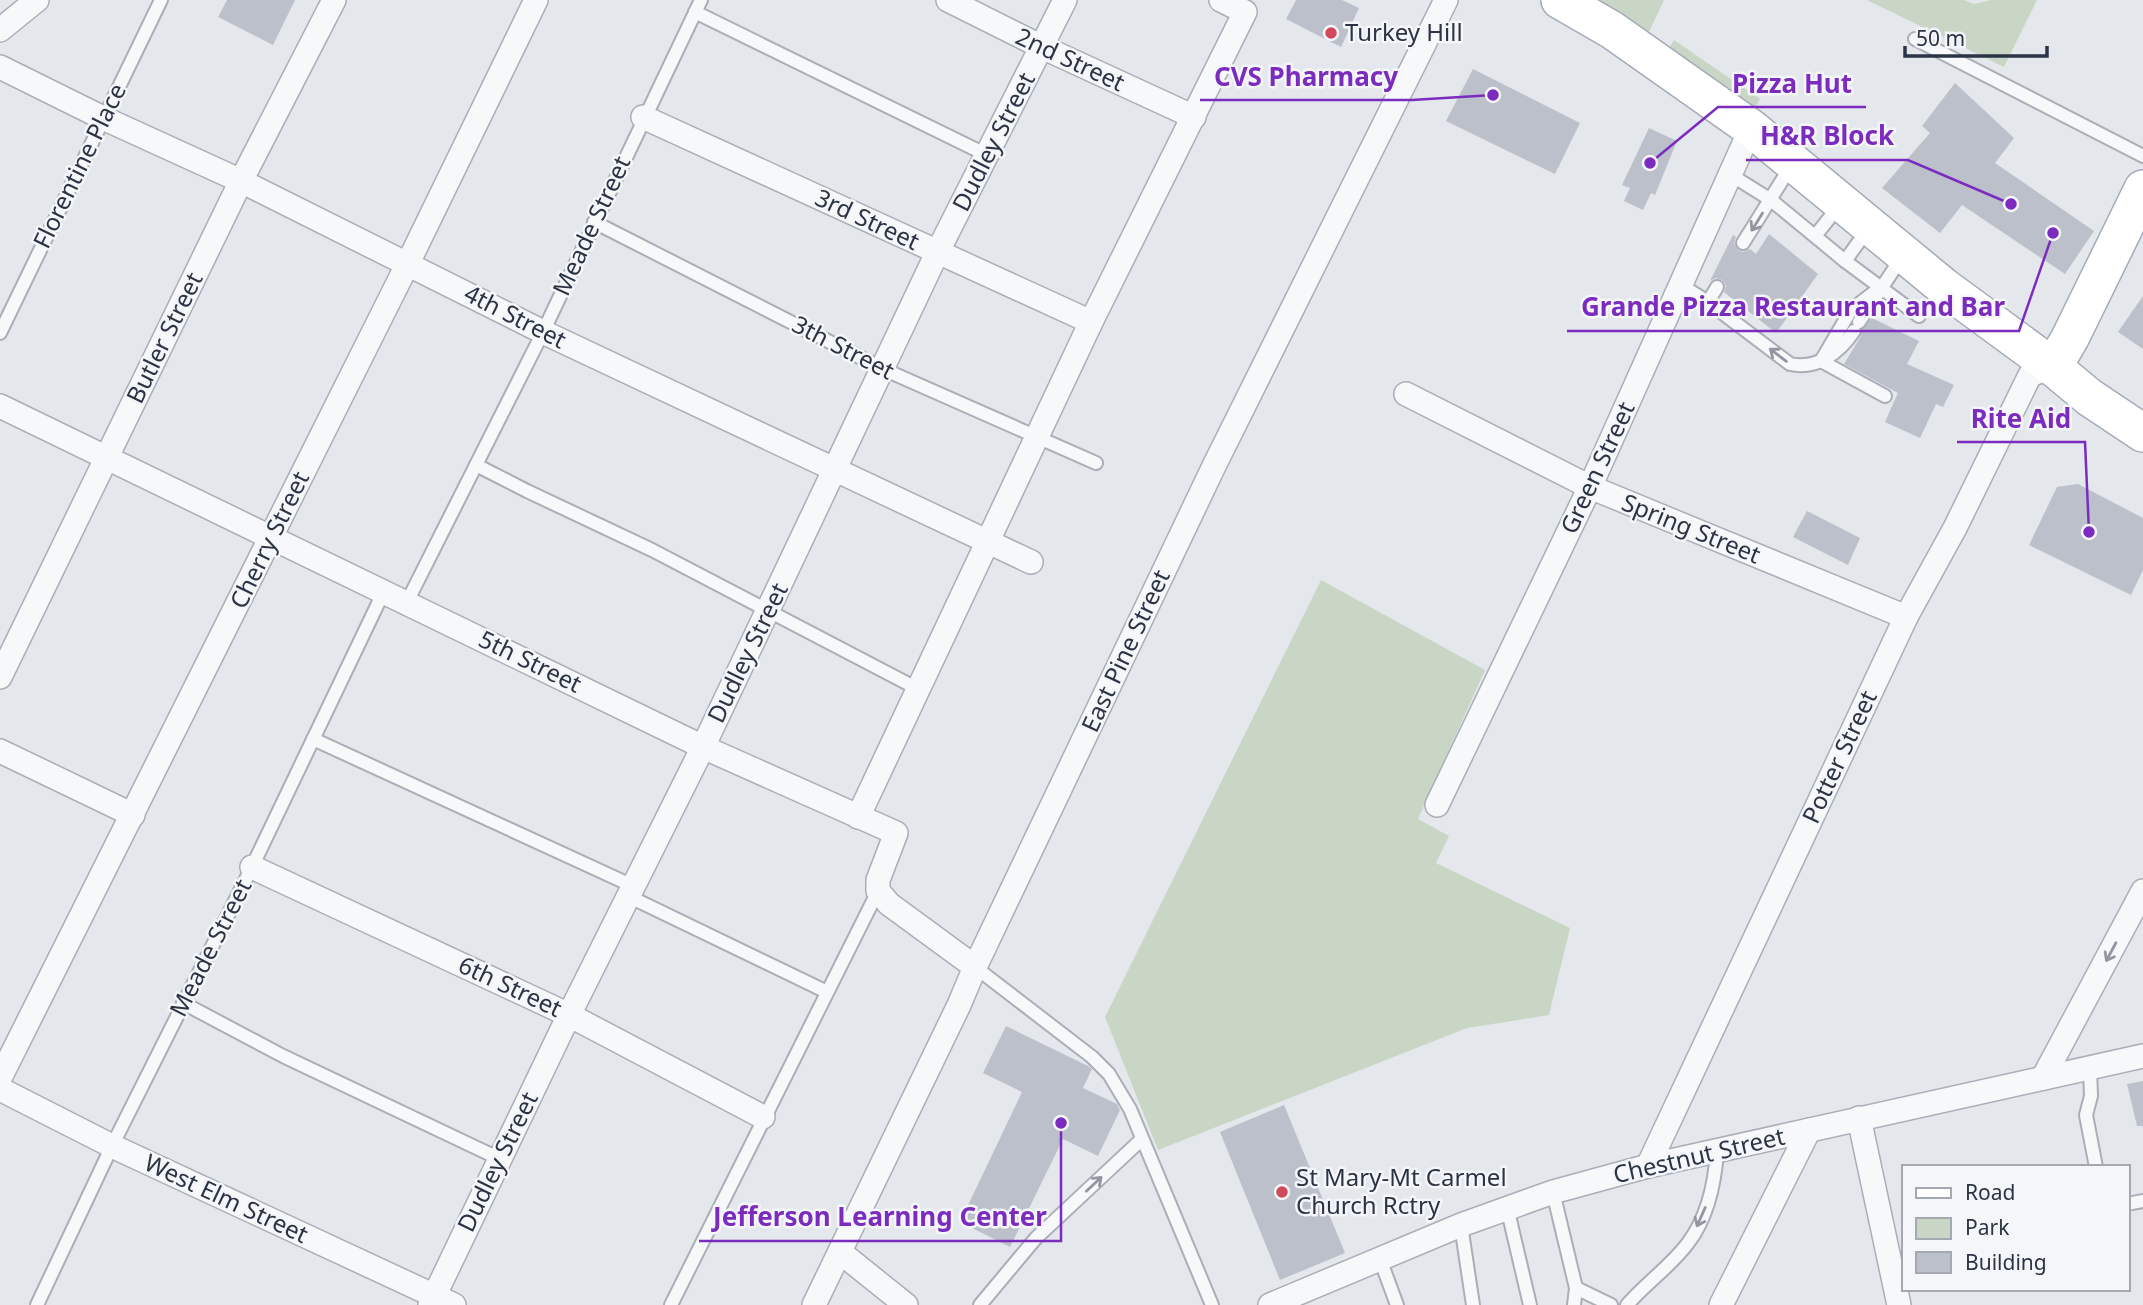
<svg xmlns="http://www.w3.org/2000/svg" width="2143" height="1305" viewBox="0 0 2143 1305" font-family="'Noto Sans',sans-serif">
  <rect width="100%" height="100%" fill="#e4e7ec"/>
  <!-- green -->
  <g fill="#c9d6c5">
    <path d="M 1594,0 L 1664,0 L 1648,34 Z"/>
    <path d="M 1867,0 L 1964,0 L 1974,4 L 1991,0 L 2037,0 L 2004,67 Z"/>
    <path d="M 1674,40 L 1760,99 L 1755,108 L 1669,48 Z"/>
    <path d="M 1321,580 L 1485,670 L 1418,819 L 1449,836 L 1436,863 L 1570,928 L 1549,1015 L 1467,1028 L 1158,1150 L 1105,1017 Z"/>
  </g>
  <!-- building -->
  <g fill="#bbc0ca">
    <path d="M 227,0 L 295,0 L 273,45 L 218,17 Z"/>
    <path d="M 1296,0 L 1342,0 L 1359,8 L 1341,47 L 1286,19 Z"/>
    <path d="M 1473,69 L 1580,123 L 1555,174 L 1446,121 Z"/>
    <path d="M 1955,83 L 2014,138 L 1995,163 L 2094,231 L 2065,274 L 1962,205 L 1940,233 L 1882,188 L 1930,133 L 1922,126 Z"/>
    <path d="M 1649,128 L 1677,141 L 1655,195 L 1651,193 L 1643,210 L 1624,201 L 1630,188 L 1622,185 Z"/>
    <path d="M 1769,234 L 1818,274 L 1776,333 L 1724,292 L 1726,286 L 1722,280 L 1716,278 L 1710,281 L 1733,235 L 1736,237 L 1734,243 L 1738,250 L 1743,252 L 1750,249 L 1756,254 Z"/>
    <path d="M 2143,296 L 2143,349 L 2118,332 Z"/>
    <path d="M 1872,318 L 1919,341 L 1907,364 L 1954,385 L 1943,407 L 1936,404 L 1920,438 L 1885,422 L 1898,393 L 1844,364 L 1861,336 L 1862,330 Z"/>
    <path d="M 2078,484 L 2143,518 L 2143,570 L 2131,595 L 2029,545 L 2057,487 Z"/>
    <path d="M 1807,511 L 1860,538 L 1848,565 L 1793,537 Z"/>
    <path d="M 1006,1026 L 1088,1066 L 1092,1069 L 1083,1088 L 1117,1104 L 1120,1110 L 1098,1156 L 1063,1139 L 1010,1247 L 960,1222 L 1022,1092 L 983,1073 Z"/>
    <path d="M 2143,1081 L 2143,1126 L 2137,1126 L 2127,1084 Z"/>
    <path d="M 1284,1105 L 1345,1253 L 1280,1280 L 1220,1132 Z"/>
  </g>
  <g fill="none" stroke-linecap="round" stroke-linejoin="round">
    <!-- lane casing -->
    <g stroke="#a9aeb7" stroke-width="16">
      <g id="lane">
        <path d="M 695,12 L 987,155"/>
        <path d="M 1915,39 L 2143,156"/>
        <path d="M 1731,175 L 1771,200 L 1845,261 L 1919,316"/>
        <path d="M 594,222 L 883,369 L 1096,463"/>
        <path d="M 1815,236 L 1839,206"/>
        <path d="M 1743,243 L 1791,166"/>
        <path d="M 1845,261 L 1868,229"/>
        <path d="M 1681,285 L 1708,302 L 1790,364 C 1817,370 1839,353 1854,331"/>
        <path d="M 1881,287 L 1851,310 L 1821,361 L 1885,396"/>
        <path d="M 1708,302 L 1717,287"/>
        <path d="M 1859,322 L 1902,257"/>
        <path d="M 0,333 L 161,0"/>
        <path d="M 476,465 L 527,491 L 652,550 L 918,689"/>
        <path d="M 407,602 L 543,332 L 701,0"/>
        <path d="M 313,739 L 633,886"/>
        <path d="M 628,896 L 827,992"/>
        <path d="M 975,967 L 1092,1057 L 1109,1074 L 1130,1109 L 1212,1305"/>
        <path d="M 183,1003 L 283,1056 L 500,1159"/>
        <path d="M 2090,1068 L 2091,1096 L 2086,1115 L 2096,1167"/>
        <path d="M 1553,1192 L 1576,1288 L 1574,1305"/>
        <path d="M 2127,1204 L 2143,1201"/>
        <path d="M 1507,1207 L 1530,1305"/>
        <path d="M 1461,1225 L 1473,1305"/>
        <path d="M 1380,1259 L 1397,1305"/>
        <path d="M 1576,1288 L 1611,1305"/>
        <path d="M 37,1305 L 112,1146 L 252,867 L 384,591"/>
        <path d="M 671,1305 L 878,891"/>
        <path d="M 980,1305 L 1036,1238 L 1142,1139"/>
        <path d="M 1627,1305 C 1646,1283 1671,1266 1688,1243 C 1707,1218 1715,1182 1717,1151"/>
      </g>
    </g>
    <!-- street casing -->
    <g stroke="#a9aeb7" stroke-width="26">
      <g id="street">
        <path d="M 948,0 L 1042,47 L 1194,117"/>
        <path d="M 0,30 L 37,0"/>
        <path d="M 0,67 L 103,118 L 241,181 L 543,332 L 1031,562"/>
        <path d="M 643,117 L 1091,322"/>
        <path d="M 1406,394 L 1590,487 L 1906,617"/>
        <path d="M 0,406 L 703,747 L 896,833 L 878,880 L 878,891 L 889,904 L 975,967"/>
        <path d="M 0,677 L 241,181 L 334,0"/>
        <path d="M 0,751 L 133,815"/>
        <path d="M 1437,805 L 1590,487 L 1751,128"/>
        <path d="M 858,817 L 1091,322 L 1245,12 L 1221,0"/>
        <path d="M 252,867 L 569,1015 L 763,1117"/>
        <path d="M 0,1078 L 408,263 L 536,0"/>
        <path d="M 2043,1078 L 2143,891"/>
        <path d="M 0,1089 L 112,1146 L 454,1305"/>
        <path d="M 1859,1118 L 1899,1305"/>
        <path d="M 1648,1166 L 1906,617 L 1955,528 L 2030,375 L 2053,367"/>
        <path d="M 840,1252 L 906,1305"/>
        <path d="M 430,1305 L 569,1015 L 703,747 L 937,253 L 1065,0"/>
        <path d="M 814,1305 L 959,1005 L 975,967 L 1214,466 L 1446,0"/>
        <path d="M 1270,1305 L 1461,1225 L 1553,1192 L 1648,1166 L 2143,1056"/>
        <path d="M 1721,1305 L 1809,1130"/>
      </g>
    </g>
    <!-- primary casing -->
    <g stroke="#a3abb8" stroke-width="40">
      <g id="primary">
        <path d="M 1560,0 L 1612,30 L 1751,128 L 1944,287 L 2053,367 L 2089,397 L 2143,433"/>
        <path d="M 2053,367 L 2070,338 L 2143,189"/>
      </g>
    </g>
    <!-- lane -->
    <use href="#lane" stroke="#f7f8fa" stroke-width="12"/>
    <!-- street -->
    <use href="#street" stroke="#f7f8fa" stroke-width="23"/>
    <!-- primary -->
    <use href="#primary" stroke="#fff" stroke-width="37"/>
  </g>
  <!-- one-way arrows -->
  <defs><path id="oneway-shaft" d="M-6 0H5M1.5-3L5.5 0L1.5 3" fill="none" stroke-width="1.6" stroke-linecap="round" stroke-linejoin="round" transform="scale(1.75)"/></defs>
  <g stroke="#9196a0">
    <use href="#oneway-shaft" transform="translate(1757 222) rotate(122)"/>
    <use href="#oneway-shaft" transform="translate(1778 355) rotate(-143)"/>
    <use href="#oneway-shaft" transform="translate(2111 952) rotate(118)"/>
    <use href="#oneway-shaft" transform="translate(1094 1184) rotate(-43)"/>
    <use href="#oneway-shaft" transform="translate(1701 1217) rotate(114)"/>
  </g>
  <!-- markers -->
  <g fill="#d1495b" stroke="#f4f6f9" stroke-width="2.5">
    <circle cx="1331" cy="33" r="7"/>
    <circle cx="1282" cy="1192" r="7"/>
  </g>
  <g text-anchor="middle" stroke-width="5" stroke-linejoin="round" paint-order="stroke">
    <!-- poi labels -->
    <g font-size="24" fill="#2b3445" stroke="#f4f6f9" text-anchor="start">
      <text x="1345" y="41">Turkey Hill</text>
      <text x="1296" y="1186">St Mary-Mt Carmel<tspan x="1296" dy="28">Church Rctry</tspan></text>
    </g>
    <!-- street labels -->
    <g font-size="24" fill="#2b3445" stroke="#f4f6f9">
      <text transform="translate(1070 60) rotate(25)" y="8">2nd Street</text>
      <text transform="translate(994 142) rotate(-63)" y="8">Dudley Street</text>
      <text transform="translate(80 166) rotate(-64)" y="8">Florentine Place</text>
      <text transform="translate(867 220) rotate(25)" y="8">3rd Street</text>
      <text transform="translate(592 226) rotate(-65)" y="8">Meade Street</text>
      <text transform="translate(515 317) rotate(27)" y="8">4th Street</text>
      <text transform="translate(165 338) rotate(-64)" y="8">Butler Street</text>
      <text transform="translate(843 348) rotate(27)" y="8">3th Street</text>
      <text transform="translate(1598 468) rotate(-65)" y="8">Green Street</text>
      <text transform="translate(1691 529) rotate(22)" y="8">Spring Street</text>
      <text transform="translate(270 540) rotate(-64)" y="8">Cherry Street</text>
      <text transform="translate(1126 651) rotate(-65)" y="8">East Pine Street</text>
      <text transform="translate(748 653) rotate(-64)" y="8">Dudley Street</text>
      <text transform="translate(530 662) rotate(26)" y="8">5th Street</text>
      <text transform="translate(1840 757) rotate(-65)" y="8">Potter Street</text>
      <text transform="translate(211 948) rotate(-63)" y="8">Meade Street</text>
      <text transform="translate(510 987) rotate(25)" y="8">6th Street</text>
      <text transform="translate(1699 1156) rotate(-13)" y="8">Chestnut Street</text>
      <text transform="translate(498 1162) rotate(-64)" y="8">Dudley Street</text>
      <text transform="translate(226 1199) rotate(25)" y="8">West Elm Street</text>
    </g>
  </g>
  <!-- callouts -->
  <path fill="none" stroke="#7b2cbf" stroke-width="2.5" d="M1493 95L1412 100H1200M1650 163L1718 107H1866M2011 204L1908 160H1746M2053 233L2019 331H1567M2089 532L2085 442H1957M1061 1123L1061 1241H699"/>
  <g fill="#7b2cbf" stroke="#f4f6f9" stroke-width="2.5">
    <circle cx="1493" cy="95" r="7"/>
    <circle cx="1650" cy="163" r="7"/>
    <circle cx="2011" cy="204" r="7"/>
    <circle cx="2053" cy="233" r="7"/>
    <circle cx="2089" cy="532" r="7"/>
    <circle cx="1061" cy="1123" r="7"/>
  </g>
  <g font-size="26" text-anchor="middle" font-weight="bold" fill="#7b2cbf" stroke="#f4f6f9" stroke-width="5" stroke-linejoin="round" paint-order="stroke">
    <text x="1306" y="86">CVS Pharmacy</text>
    <text x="1792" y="93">Pizza Hut</text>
    <text x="1827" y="145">H&amp;R Block</text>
    <text x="1793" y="316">Grande Pizza Restaurant and Bar</text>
    <text x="2021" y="428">Rite Aid</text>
    <text x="880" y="1226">Jefferson Learning Center</text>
  </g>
  <!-- legend -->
  <rect x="1902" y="1165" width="228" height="126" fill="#f4f6f9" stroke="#a4a8b1" stroke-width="2"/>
  <rect x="1916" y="1188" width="35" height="10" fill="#ffffff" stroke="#a4a8b1" stroke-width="2"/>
  <text x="1965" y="1200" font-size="21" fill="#2b3445">Road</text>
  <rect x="1916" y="1218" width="35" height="21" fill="#c9d6c5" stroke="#a4a8b1" stroke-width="2"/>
  <text x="1965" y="1235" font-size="21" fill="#2b3445">Park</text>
  <rect x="1916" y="1252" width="35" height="21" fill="#bbc0ca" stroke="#a4a8b1" stroke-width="2"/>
  <text x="1965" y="1270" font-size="21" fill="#2b3445">Building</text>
  <!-- scale -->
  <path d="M1905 46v10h142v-10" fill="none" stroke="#2b3445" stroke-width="3.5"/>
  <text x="1916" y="46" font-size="21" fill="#2b3445" stroke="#f4f6f9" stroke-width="5" paint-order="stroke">50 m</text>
</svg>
